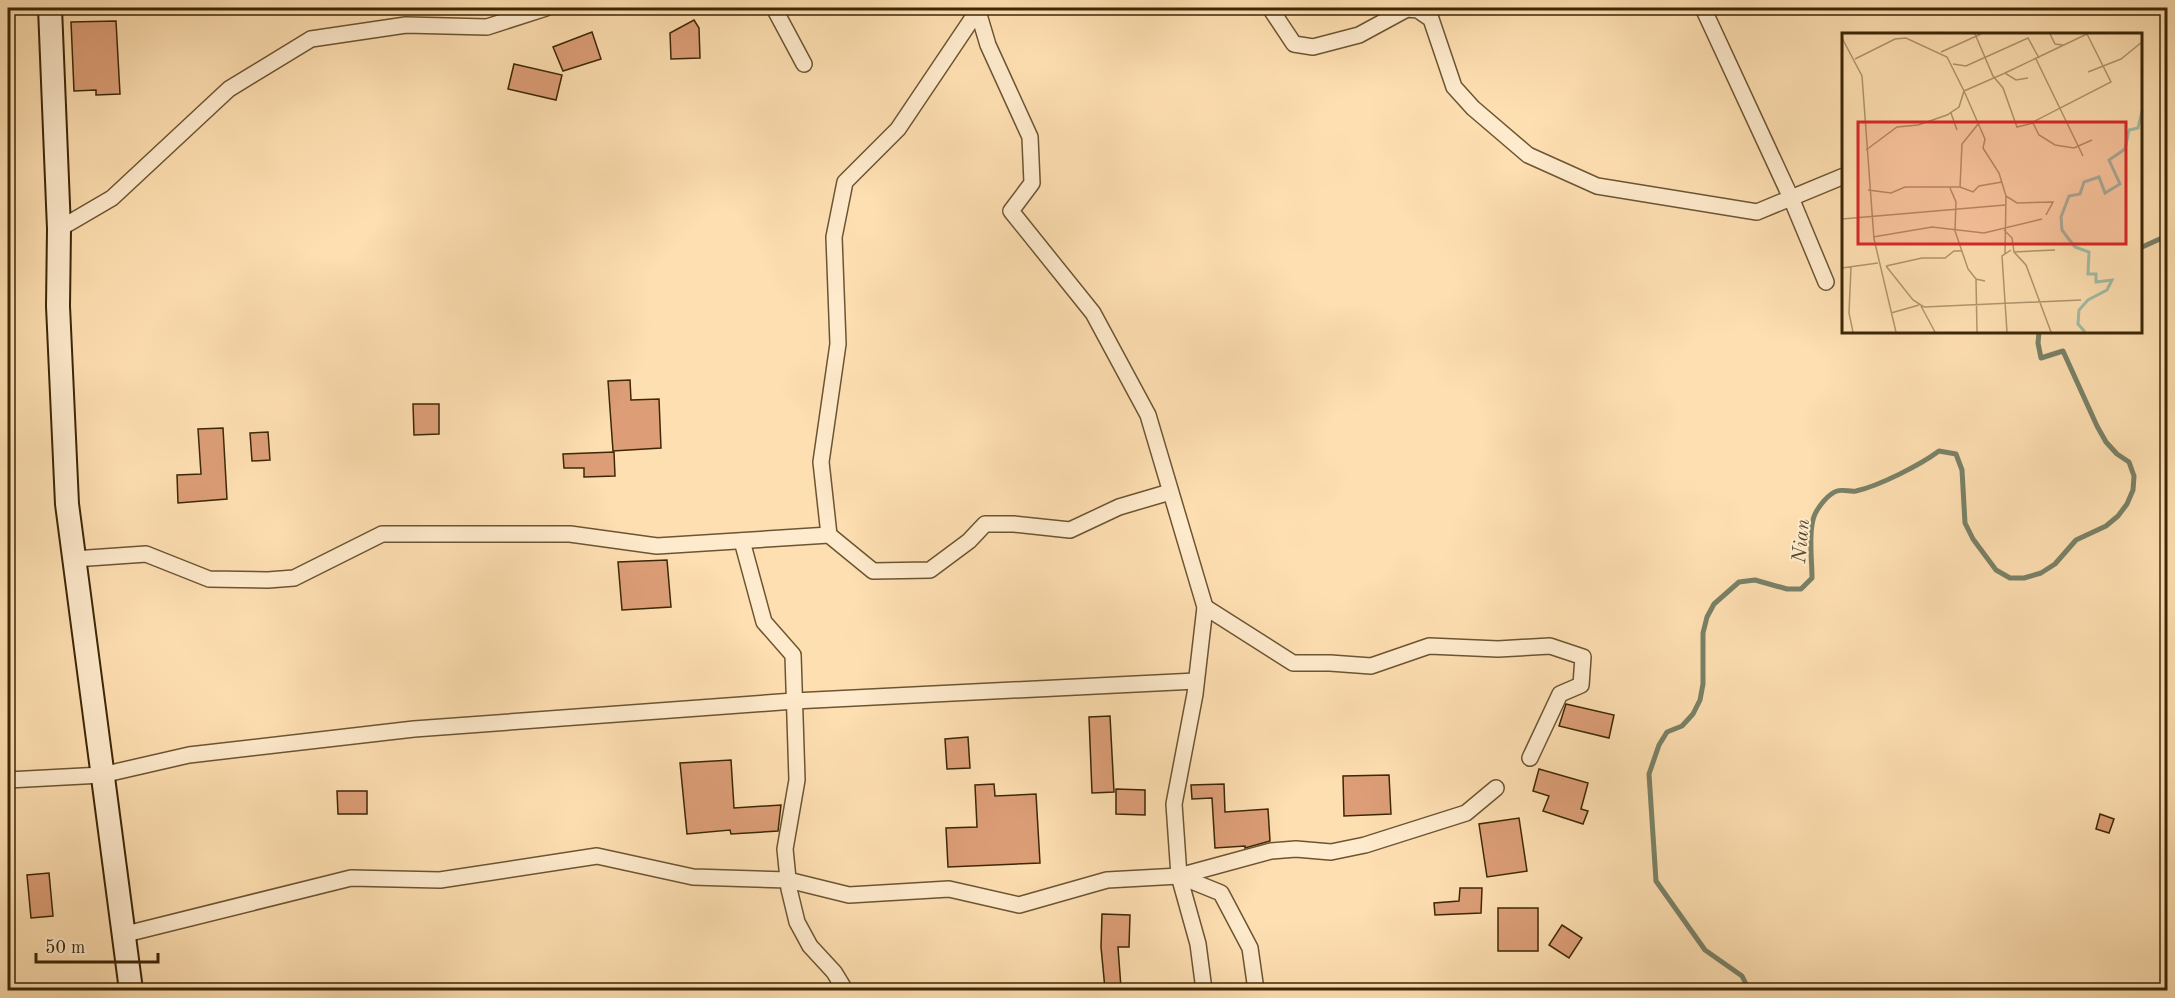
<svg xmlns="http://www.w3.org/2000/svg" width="2175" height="998" viewBox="0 0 2175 998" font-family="'Old Standard TT',serif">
  <rect width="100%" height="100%" fill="#fedfb1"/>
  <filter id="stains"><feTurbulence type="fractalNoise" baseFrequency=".00333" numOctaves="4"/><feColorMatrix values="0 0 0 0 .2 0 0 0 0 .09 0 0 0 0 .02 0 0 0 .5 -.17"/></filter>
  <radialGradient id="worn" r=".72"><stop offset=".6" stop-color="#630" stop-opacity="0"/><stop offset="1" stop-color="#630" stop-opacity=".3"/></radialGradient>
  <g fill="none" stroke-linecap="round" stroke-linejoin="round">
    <!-- stream -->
    <g stroke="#798167" stroke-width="5">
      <path d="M 2140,248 L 2162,238 L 2168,232"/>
      <path d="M 1749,990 L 1742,976 L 1705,950 L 1656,881 L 1649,774 L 1659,745 L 1667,732 L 1682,726 L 1693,714 L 1700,700 L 1703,684 L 1703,633 L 1707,617 L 1714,604 L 1739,582 L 1755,580 L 1787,589 L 1801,589 L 1812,578 C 1812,561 1808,529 1815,514 C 1819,506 1828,494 1837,491 C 1843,489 1850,492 1856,491 C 1879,486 1920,465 1939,451 L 1956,454 L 1962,470 L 1965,523 L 1973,539 L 1996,570 L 2010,578 L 2024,578 L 2041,573 L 2055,564 L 2076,540 L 2106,526 L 2118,516 L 2127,504 L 2133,490 L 2134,476 L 2129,462 L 2117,454 L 2106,442 L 2097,426 L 2063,351 L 2041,358 L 2038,343 L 2039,332"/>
    </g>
  </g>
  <!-- building -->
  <g fill="#dd9e77" stroke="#3c2707" stroke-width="1.5">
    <path d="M 694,20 L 699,28 L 700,58 L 671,59 L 670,33 Z"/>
    <path d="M 116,21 L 120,94 L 96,95 L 96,90 L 74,91 L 71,22 Z"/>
    <path d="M 592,32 L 601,59 L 563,71 L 553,47 Z"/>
    <path d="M 514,64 L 562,75 L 556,100 L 508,89 Z"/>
    <path d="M 630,380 L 631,400 L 659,399 L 661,448 L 613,451 L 608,381 Z"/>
    <path d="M 413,404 L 439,404 L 439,434 L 414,435 Z"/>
    <path d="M 223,428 L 227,499 L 178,503 L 177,475 L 201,474 L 198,429 Z"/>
    <path d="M 268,432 L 270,460 L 252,461 L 250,433 Z"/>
    <path d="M 614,452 L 615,476 L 584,477 L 584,468 L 564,468 L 563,454 Z"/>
    <path d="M 667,560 L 671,607 L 622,610 L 618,562 Z"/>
    <path d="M 1566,704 L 1614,715 L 1609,738 L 1559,726 Z"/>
    <path d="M 1110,716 L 1114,792 L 1092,793 L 1089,717 Z"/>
    <path d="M 968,737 L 970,768 L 947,769 L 945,739 Z"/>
    <path d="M 731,760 L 734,808 L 781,805 L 778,831 L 731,834 L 730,830 L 687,834 L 680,763 Z"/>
    <path d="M 1539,769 L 1588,783 L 1581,809 L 1588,811 L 1583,824 L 1543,811 L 1549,796 L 1533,791 Z"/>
    <path d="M 1389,775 L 1391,814 L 1344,816 L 1343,776 Z"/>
    <path d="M 994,784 L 995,796 L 1036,794 L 1040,863 L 948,867 L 946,828 L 977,827 L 975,785 Z"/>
    <path d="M 1224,784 L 1225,812 L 1268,809 L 1270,841 L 1245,848 L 1245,846 L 1215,848 L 1212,798 L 1192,799 L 1191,785 Z"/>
    <path d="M 1116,789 L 1145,790 L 1145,815 L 1116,814 Z"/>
    <path d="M 337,791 L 367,791 L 367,814 L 338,814 Z"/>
    <path d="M 2100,814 L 2114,819 L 2109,833 L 2096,829 Z"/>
    <path d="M 1519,818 L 1527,871 L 1487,877 L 1479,824 Z"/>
    <path d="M 49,873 L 53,916 L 31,918 L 27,875 Z"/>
    <path d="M 1460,888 L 1482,888 L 1481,913 L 1435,915 L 1434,903 L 1459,901 Z"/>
    <rect x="1498" y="908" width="40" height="43"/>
    <path d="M 1102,914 L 1130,915 L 1129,947 L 1118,947 L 1121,988 L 1105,989 L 1101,947 Z"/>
    <path d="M 1562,925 L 1582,938 L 1569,958 L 1549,945 Z"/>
  </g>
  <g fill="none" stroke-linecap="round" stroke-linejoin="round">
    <!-- minor casing -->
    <g stroke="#6c5532" stroke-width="18">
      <g id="minor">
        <path d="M 774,8 L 804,64"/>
        <path d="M 977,8 L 988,45 L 1030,137 L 1032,183 L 1011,211 L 1093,313 L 1148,415 L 1205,607 L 1195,694 L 1174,804 L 1179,876 L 1198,944 L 1204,990"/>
        <path d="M 1270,8 L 1294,44 L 1313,47 L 1359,35 L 1407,9 L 1418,10 L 1431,19 L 1454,87 L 1473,108 L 1528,155 L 1597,186 L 1757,212 L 1844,176"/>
        <path d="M 1703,8 L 1791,198 L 1826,282"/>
        <path d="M 59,229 L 112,198 L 229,89 L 311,39 L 406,25 L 487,27 L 546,8"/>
        <path d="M 829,535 L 821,462 L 838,344 L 834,237 L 845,182 L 898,129 L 978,10"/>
        <path d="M 742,541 L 764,622 L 793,655 L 797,780 L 785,849 L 789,889 L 797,922 L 810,946 L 834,972 L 845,990"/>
        <path d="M 74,559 L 146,554 L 209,579 L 268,580 L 294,578 L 382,534 L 570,534 L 657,546 L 829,535 L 873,571 L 930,570 L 969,541 L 985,524 L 1014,524 L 1070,530 L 1119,507 L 1170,492"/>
        <path d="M 1205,607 L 1293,663 L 1330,663 L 1371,666 L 1429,646 L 1498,649 L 1550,646 L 1583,657 L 1581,685 L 1560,694 L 1530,758"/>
        <path d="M 8,780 L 102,775 L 189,755 L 414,729 L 794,701 L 1196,681"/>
        <path d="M 1179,876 L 1221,893 L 1250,948 L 1256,990"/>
        <path d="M 122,935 L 351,878 L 440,880 L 597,856 L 693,877 L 788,880 L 849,895 L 949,889 L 1019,905 L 1107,880 L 1179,876 L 1271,851 L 1296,849 L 1331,852 L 1365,845 L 1466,813 L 1496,788"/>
      </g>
    </g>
    <!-- secondary casing -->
    <g stroke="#3c2707" stroke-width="26">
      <path id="secondary" d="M 50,8 L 59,229 L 58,306 L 67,504 L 131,990"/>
    </g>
    <!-- minor -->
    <use href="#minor" stroke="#feeacc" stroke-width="15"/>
    <!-- secondary -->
    <use href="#secondary" stroke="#feeacc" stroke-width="22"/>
  </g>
  <g text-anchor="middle" stroke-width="4.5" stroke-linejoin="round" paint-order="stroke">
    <!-- water labels -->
    <g font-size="20" font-style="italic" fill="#554c2f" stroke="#feeacc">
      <text transform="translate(1800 541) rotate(-85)" y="7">Nian</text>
    </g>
  </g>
  <!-- overview -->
  <g transform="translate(1842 33)">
    <rect width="300" height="300" fill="#fedfb1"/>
    <path fill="none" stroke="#a1bda7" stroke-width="3" d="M 243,299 L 236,291 L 237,277 L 246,267 L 265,257 L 270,247 L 254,249 L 254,241 L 246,241 L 247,219 L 233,214 L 226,205 L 220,197 L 219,184 L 227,163 L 238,161 L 242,149 L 257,144 L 263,160 L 278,151 L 267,127 L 283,116 L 287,97 L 296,95 L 300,78"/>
    <path fill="none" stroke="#b0956d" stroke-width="1.5" d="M 133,1 L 151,43 L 161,55 L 175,94 L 191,90 L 197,102 L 213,112 L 232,115 L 250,107M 208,1 L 213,11 L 221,12M 0,5 L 20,43 L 32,206 L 54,299M 99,19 L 139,1M 13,26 L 53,6 L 64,5 L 105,24 L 122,58 L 117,74 L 105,82 L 76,92 L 55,94 L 24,117M 194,26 L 241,123M 111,31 L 124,33 L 186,5 L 197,25M 246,39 L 279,26 L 300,9M 163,40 L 245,1M 109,80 L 115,97M 189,90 L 269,49 L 245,1M 118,154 L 120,111 L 137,90M 108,155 L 114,169 L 113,198 L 126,236 L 134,246 L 143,248M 26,157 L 49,160 L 63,154 L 118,154 L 131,159 L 137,153 L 160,149M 164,163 L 175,170 L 211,169 L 204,182M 0,186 L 163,172M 162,197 L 170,205 L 172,219 L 213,217M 31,204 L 90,194 L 142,200 L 200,186M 172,219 L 184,232 L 209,299M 163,221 L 164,163 L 157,140 L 141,115 L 143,106 L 122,58 L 163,40 L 174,47 L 186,45M 44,233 L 71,267 L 82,274 L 239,267M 44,233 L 80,225 L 103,225 L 112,218 L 120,218M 9,234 L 7,280 L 11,299M 0,235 L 36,230M 134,246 L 135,299M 79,273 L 93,299M 49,280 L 77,272M 165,299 L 160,223 L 169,217"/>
    <path fill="#d62828" fill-opacity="0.15" stroke="#d62828" stroke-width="3" d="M 16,89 L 284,89 L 284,211 L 16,211 Z"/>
    <rect width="300" height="300" fill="none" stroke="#3c2707" stroke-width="3"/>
  </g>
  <!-- margin -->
  <rect width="2175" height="998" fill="none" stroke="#fedfb1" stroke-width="30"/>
  <rect x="9" y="9" width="2157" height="980" fill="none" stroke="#3c2707" stroke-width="3"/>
  <rect x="15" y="15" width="2145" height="968" fill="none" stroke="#3c2707" stroke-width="1.5"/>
  <!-- scale -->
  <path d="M36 953v9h122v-9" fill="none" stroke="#3c2707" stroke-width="3"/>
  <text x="45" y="953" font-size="18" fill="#3c2707" stroke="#feeacc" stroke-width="4.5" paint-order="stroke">50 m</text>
  <rect width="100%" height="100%" filter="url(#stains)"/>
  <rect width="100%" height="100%" fill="url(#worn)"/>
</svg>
